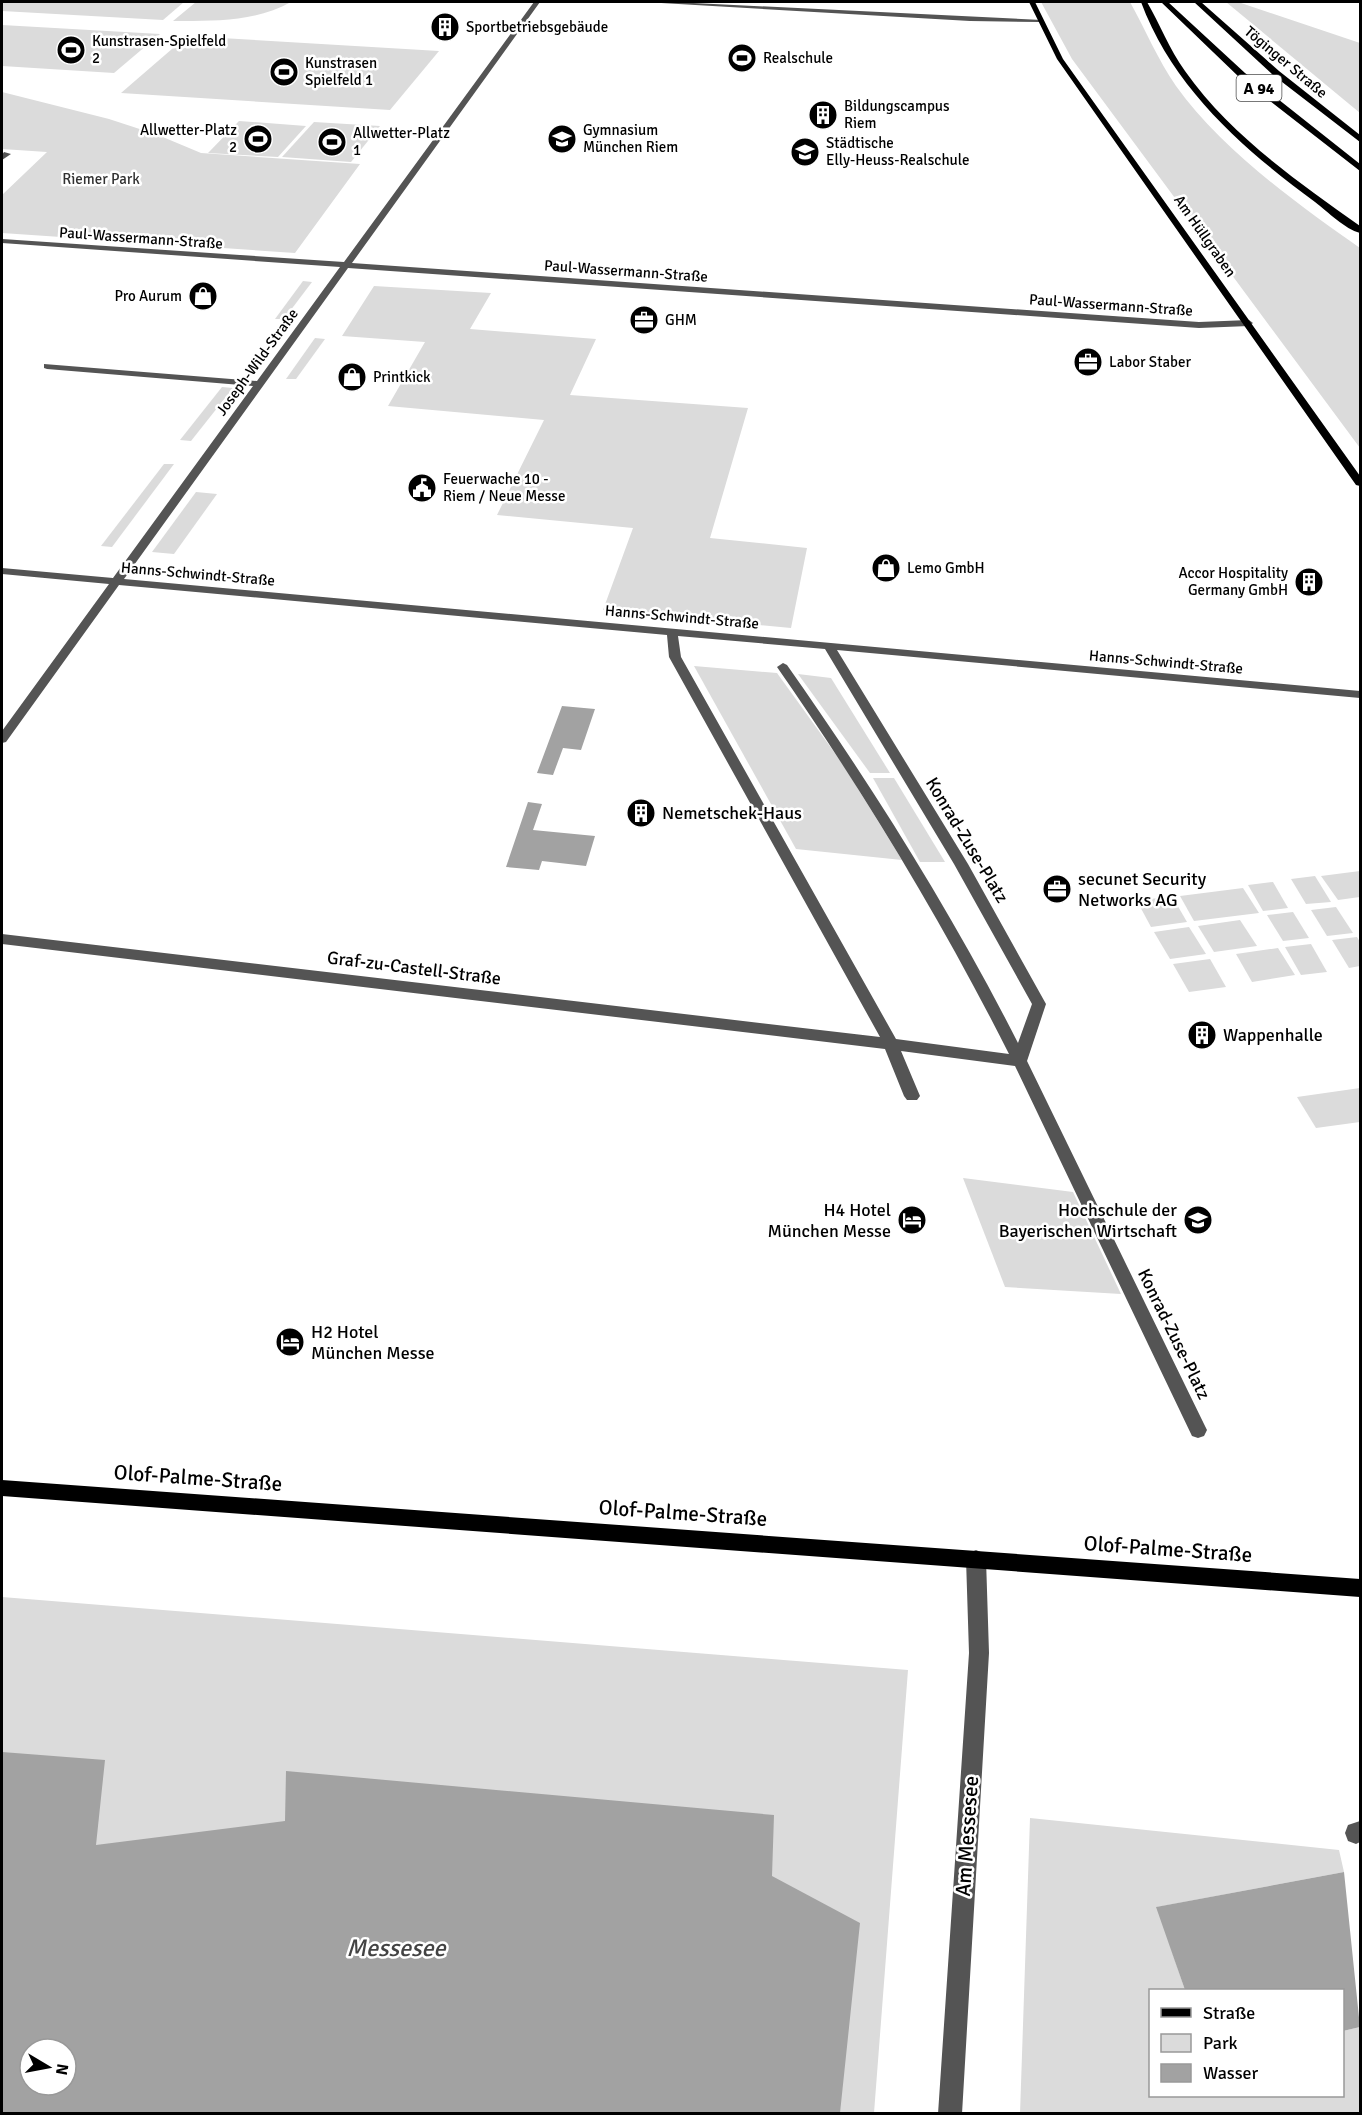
<svg xmlns="http://www.w3.org/2000/svg" width="1362" height="2115" viewBox="0 0 1362 2115" font-family="Signika,sans-serif">
  <rect width="100%" height="100%" fill="#fff"/>
  <!-- green -->
  <g fill="#dbdbdb" fill-rule="evenodd">
    <path d="M 2,2 L 184,2 L 163,20 L 2,11 Z"/>
    <path d="M 196,2 L 291,2 C 256,22 212,21 173,21 Z"/>
    <path d="M 1041,2 L 1130,2 C 1145,29 1158,60 1176,86 C 1221,149 1297,204 1360,248 L 1360,448 L 1072,59 Z"/>
    <path d="M 1226,2 L 1238,2 L 1360,43 L 1360,113 Z"/>
    <path d="M 2,25 L 160,34 L 114,73 L 2,66 Z"/>
    <path d="M 187,36 L 439,51 L 390,110 L 121,93 Z"/>
    <path d="M 2,92 L 109,119 L 158,135 L 201,153 L 360,164 L 295,253 L 2,233 L 2,195 L 47,152 L 2,149 Z"/>
    <path d="M 239,121 L 306,126 L 278,157 L 208,153 Z"/>
    <path d="M 314,122 L 380,126 L 351,162 L 282,157 Z"/>
    <path d="M 303,281 L 312,282 L 284,319 L 275,319 Z"/>
    <path d="M 374,286 L 491,293 L 470,329 L 596,339 L 570,395 L 748,408 L 710,538 L 807,548 L 791,628 L 603,610 L 633,528 L 497,515 L 544,420 L 388,406 L 425,342 L 342,336 Z"/>
    <path d="M 315,338 L 325,339 L 296,379 L 286,379 Z"/>
    <path d="M 222,387 L 233,388 L 191,441 L 180,440 Z"/>
    <path d="M 164,464 L 174,464 L 112,547 L 101,546 Z"/>
    <path d="M 196,492 L 217,494 L 174,554 L 152,552 Z"/>
    <path d="M 694,666 L 777,673 L 842,763 L 902,860 L 796,849 Z"/>
    <path d="M 798,674 L 831,678 L 890,773 L 870,773 Z"/>
    <path d="M 873,778 L 894,778 L 945,862 L 920,862 Z"/>
    <path d="M 1360,871 L 1360,897 L 1338,900 L 1321,876 Z"/>
    <path d="M 1315,876 L 1331,902 L 1306,904 L 1291,879 Z"/>
    <path d="M 1273,882 L 1288,908 L 1263,911 L 1248,885 Z"/>
    <path d="M 1243,888 L 1259,913 L 1194,921 L 1180,896 Z"/>
    <path d="M 1172,896 L 1187,922 L 1151,927 L 1137,901 Z"/>
    <path d="M 1336,907 L 1353,933 L 1327,936 L 1311,910 Z"/>
    <path d="M 1293,912 L 1309,938 L 1283,941 L 1267,915 Z"/>
    <path d="M 1240,920 L 1257,946 L 1214,952 L 1198,926 Z"/>
    <path d="M 1189,927 L 1206,954 L 1170,959 L 1154,932 Z"/>
    <path d="M 1357,937 L 1360,942 L 1360,966 L 1349,968 L 1332,940 Z"/>
    <path d="M 1311,944 L 1327,972 L 1301,975 L 1285,947 Z"/>
    <path d="M 1278,948 L 1295,975 L 1252,982 L 1236,954 Z"/>
    <path d="M 1210,959 L 1226,987 L 1189,992 L 1173,964 Z"/>
    <path d="M 1360,1088 L 1360,1122 L 1316,1128 L 1297,1097 Z"/>
    <path d="M 963,1178 L 1073,1192 L 1121,1294 L 1005,1287 Z"/>
    <path d="M 2,1597 L 908,1670 L 874,2113 L 2,2113 ZM 30,2049 L 66,2049 L 66,2085 L 30,2085 Z"/>
    <path d="M 1030,1818 L 1339,1850 L 1344,1872 L 1157,1907 L 1185,1990 L 1150,1990 L 1150,2096 L 1342,2096 L 1343,2031 L 1360,2027 L 1360,2113 L 1020,2114 Z"/>
  </g>
  <!-- water -->
  <g fill="#a2a2a2" fill-rule="evenodd">
    <path d="M 562,706 L 595,709 L 581,750 L 563,748 L 553,775 L 537,773 Z"/>
    <path d="M 528,802 L 542,804 L 533,830 L 595,836 L 586,866 L 542,861 L 539,870 L 506,867 Z"/>
    <path d="M 2,1752 L 105,1760 L 96,1845 L 285,1821 L 286,1771 L 774,1815 L 772,1876 L 860,1923 L 840,2113 L 2,2113 ZM 30,2049 L 66,2049 L 66,2085 L 30,2085 Z"/>
    <path d="M 1344,1872 L 1360,2027 L 1343,2031 L 1342,1990 L 1185,1990 L 1156,1907 Z"/>
  </g>
  <g fill="none" stroke-linecap="round" stroke-linejoin="round">
    <!-- minor -->
    <g fill="#545454" fill-rule="evenodd">
      <path d="M 534,2 L 540,2 L 352,263 L 1199,322 L 1249,320 L 1253,323 L 1249,326 L 1199,328 L 348,268 L 124,579 L 1360,691 L 1360,698 L 837,650 L 968,864 L 1046,1004 L 1027,1061 L 1204,1424 L 1207,1430 L 1204,1436 L 1198,1438 L 1192,1436 L 1015,1066 L 901,1051 L 920,1096 L 917,1100 L 907,1100 L 904,1096 L 885,1049 L 2,944 L 2,934 L 880,1037 L 669,657 L 667,635 L 119,585 L 6,742 L 2,743 L 2,731 L 109,584 L 2,574 L 2,568 L 113,578 L 253,386 L 47,369 L 44,368 L 44,364 L 257,381 L 340,267 L 2,243 L 2,239 L 344,262 ZM 678,636 L 825,649 L 954,864 L 1032,1004 L 1018,1043 C 951,911 872,786 787,665 L 783,663 L 777,667 C 863,791 941,919 1009,1054 L 896,1039 L 681,657 Z"/>
      <path d="M 644,2 L 673,2 L 1042,20 L 1039,22 L 970,21 Z"/>
      <path d="M 4,152 L 11,154 L 2,160 L 2,155 Z"/>
      <path d="M 976,1550 L 983,1553 L 986,1559 L 989,1653 L 962,2114 L 938,2114 L 969,1653 L 966,1559 L 969,1553 Z"/>
      <path d="M 1360,1821 L 1360,1842 L 1356,1844 L 1348,1841 L 1345,1833 L 1348,1825 Z"/>
    </g>
    <!-- major -->
    <g fill="#000" fill-rule="evenodd">
      <path d="M 1029,2 L 1035,2 L 1063,59 L 1360,476 L 1360,486 L 1356,485 L 1057,59 Z"/>
      <path d="M 2,1480 L 1360,1579 L 1360,1597 L 2,1496 Z"/>
    </g>
    <!-- highway -->
    <g fill="#000" fill-rule="evenodd">
      <path d="M 1141,2 L 1147,2 C 1160,24 1169,49 1185,71 C 1230,135 1297,181 1360,226 L 1360,233 C 1345,229 1328,212 1315,202 C 1243,149 1173,88 1141,2 Z"/>
      <path d="M 1161,2 L 1168,2 L 1245,73 L 1360,164 L 1360,171 L 1239,77 Z"/>
      <path d="M 1194,2 L 1201,2 L 1279,71 L 1360,135 L 1360,142 L 1273,75 Z"/>
    </g>
  </g>
  <!-- icons -->
  <defs>
    <g id="building-disc" transform="scale(1.5)"><circle r="9.5" fill="#000" stroke="#fff"/><path d="M-4-6H4V6H1V3H-1V6H-4ZM-2.5-4.3h1.7v1.8h-1.7ZM.8-4.3h1.7v1.8H.8ZM-2.5-1h1.7V.8h-1.7ZM.8-1h1.7V.8H.8Z" fill="#fff"/></g>
    <g id="stadium-disc" transform="scale(1.5)"><circle r="9.5" fill="#000" stroke="#fff"/><path d="M0-5a6.5 5 0 1 0 0 10a6.5 5 0 1 0 0-10ZM-3.5-1.8h7v3.6h-7Z" fill="#fff"/></g>
    <g id="school-disc" transform="scale(1.5)"><circle r="9.5" fill="#000" stroke="#fff"/><path d="M0-5L7-2L0 1L-7-2ZM-4 1L0 2.5L4 1V4Q0 6-4 4Z" fill="#fff"/></g>
    <g id="shop-disc" transform="scale(1.5)"><circle r="9.5" fill="#000" stroke="#fff"/><path d="M-5-2.5h2.3a2.7 3.5 0 0 1 5.4 0H5L5.5 6h-11ZM-1.5-2.5h3a1.5 2.3 0 0 0-3 0Z" fill="#fff"/></g>
    <g id="office-disc" transform="scale(1.5)"><circle r="9.5" fill="#000" stroke="#fff"/><path d="M-6-3h4V-5.5h4V-3h4V5H-6ZM-1-4.5V-3h2v-1.5ZM-6 0V1H6V0Z" fill="#fff"/></g>
    <g id="civic-disc" transform="scale(1.5)"><circle r="9.5" fill="#000" stroke="#fff"/><path d="M-.6-6.5H3V-4.5H.6V-3L4-1V1h2V6H-6V1h2V-1L-.6-3ZM-1.2 2.5V6h2.4V2.5Z" fill="#fff"/></g>
    <g id="hotel-disc" transform="scale(1.5)"><circle r="9.5" fill="#000" stroke="#fff"/><path d="M-6-4.5h1.5V1H6V5H4.5V3h-9V5H-6ZM-4 0a1.8 1.8 0 1 1 3.6 0ZM.5 0V-2.5h3Q6-2.5 6 0Z" fill="#fff"/></g>
    <g id="university-disc" transform="scale(1.5)"><circle r="9.5" fill="#000" stroke="#fff"/><path d="M0-5L7-2L0 1L-7-2ZM-4 1L0 2.5L4 1V4Q0 6-4 4Z" fill="#fff"/></g>
  </defs>
  <g fill-rule="evenodd">
    <use href="#building-disc" x="445" y="27"/>
    <use href="#stadium-disc" x="71" y="50"/>
    <use href="#stadium-disc" x="742" y="58"/>
    <use href="#stadium-disc" x="284" y="72"/>
    <use href="#building-disc" x="823" y="115"/>
    <use href="#stadium-disc" x="258" y="139"/>
    <use href="#school-disc" x="562" y="139"/>
    <use href="#stadium-disc" x="332" y="142"/>
    <use href="#school-disc" x="805" y="152"/>
    <use href="#shop-disc" x="203" y="296"/>
    <use href="#office-disc" x="644" y="320"/>
    <use href="#office-disc" x="1088" y="362"/>
    <use href="#shop-disc" x="352" y="377"/>
    <use href="#civic-disc" x="422" y="488"/>
    <use href="#shop-disc" x="886" y="568"/>
    <use href="#building-disc" x="1309" y="582"/>
    <use href="#building-disc" x="641" y="813"/>
    <use href="#office-disc" x="1057" y="889"/>
    <use href="#building-disc" x="1202" y="1035"/>
    <use href="#hotel-disc" x="912" y="1220"/>
    <use href="#university-disc" x="1198" y="1220"/>
    <use href="#hotel-disc" x="290" y="1342"/>
  </g>
  <g text-anchor="middle" stroke-width="5" stroke-linejoin="round" paint-order="stroke">
    <!-- far-poi labels -->
    <g font-size="15" fill="#000" stroke="#fff" text-anchor="start">
      <text x="466" y="32">Sportbetriebsgebäude</text>
      <text x="92" y="46">Kunstrasen-Spielfeld<tspan x="92" dy="17">2</tspan></text>
      <text x="763" y="63">Realschule</text>
      <text x="305" y="68">Kunstrasen<tspan x="305" dy="17">Spielfeld 1</tspan></text>
      <text x="844" y="111">Bildungscampus<tspan x="844" dy="17">Riem</tspan></text>
      <text x="237" y="135" text-anchor="end">Allwetter-Platz<tspan x="237" dy="17">2</tspan></text>
      <text x="583" y="135">Gymnasium<tspan x="583" dy="17">München Riem</tspan></text>
      <text x="353" y="138">Allwetter-Platz<tspan x="353" dy="17">1</tspan></text>
      <text x="826" y="148">Städtische<tspan x="826" dy="17">Elly-Heuss-Realschule</tspan></text>
      <text x="182" y="301" text-anchor="end">Pro Aurum</text>
      <text x="665" y="325">GHM</text>
      <text x="1109" y="367">Labor Staber</text>
      <text x="373" y="382">Printkick</text>
      <text x="443" y="484">Feuerwache 10 -<tspan x="443" dy="17">Riem / Neue Messe</tspan></text>
      <text x="907" y="573">Lemo GmbH</text>
      <text x="1288" y="578" text-anchor="end">Accor Hospitality<tspan x="1288" dy="17">Germany GmbH</tspan></text>
    </g>
    <!-- far-street labels -->
    <g font-size="15" fill="#000" stroke="#fff">
      <text transform="translate(1286 62) rotate(40)" y="5">Töginger Straße</text>
      <text transform="translate(1205 236) rotate(55)" y="5">Am Hüllgraben</text>
      <text transform="translate(141 238) rotate(4)" y="5">Paul-Wassermann-Straße</text>
      <text transform="translate(626 271) rotate(4)" y="5">Paul-Wassermann-Straße</text>
      <text transform="translate(1111 305) rotate(4)" y="5">Paul-Wassermann-Straße</text>
      <text transform="translate(257 362) rotate(-54)" y="5">Joseph-Wild-Straße</text>
      <text transform="translate(198 574) rotate(5)" y="5">Hanns-Schwindt-Straße</text>
      <text transform="translate(682 617) rotate(5)" y="5">Hanns-Schwindt-Straße</text>
      <text transform="translate(1166 662) rotate(5)" y="5">Hanns-Schwindt-Straße</text>
    </g>
    <!-- far-park labels -->
    <g font-size="15" fill="#323232" stroke="#fff">
      <text x="101" y="184">Riemer Park</text>
    </g>
    <!-- shield labels -->
    <rect fill="#fff" stroke="#4c4c4c" stroke-width="1.5" x="1236.5" y="75" width="45" height="26" rx="4.5"/>
    <g font-size="16" font-weight="bold" fill="#000">
      <text x="1259" y="94">A 94</text>
    </g>
    <!-- poi labels -->
    <g font-size="18" fill="#000" stroke="#fff" text-anchor="start">
      <text x="662" y="819">Nemetschek-Haus</text>
      <text x="1078" y="885">secunet Security<tspan x="1078" dy="21">Networks AG</tspan></text>
      <text x="1223" y="1041">Wappenhalle</text>
      <text x="891" y="1216" text-anchor="end">H4 Hotel<tspan x="891" dy="21">München Messe</tspan></text>
      <text x="1177" y="1216" text-anchor="end">Hochschule der<tspan x="1177" dy="21">Bayerischen Wirtschaft</tspan></text>
      <text x="311" y="1338">H2 Hotel<tspan x="311" dy="21">München Messe</tspan></text>
    </g>
    <!-- street labels -->
    <g font-size="18" fill="#000" stroke="#fff">
      <text transform="translate(967 840) rotate(59)" y="6">Konrad-Zuse-Platz</text>
      <text transform="translate(414 968) rotate(7)" y="6">Graf-zu-Castell-Straße</text>
      <text transform="translate(1174 1334) rotate(64)" y="6">Konrad-Zuse-Platz</text>
    </g>
    <!-- near-street labels -->
    <g font-size="21" fill="#000" stroke="#fff">
      <text transform="translate(198 1478) rotate(4)" y="7">Olof-Palme-Straße</text>
      <text transform="translate(683 1513) rotate(4)" y="7">Olof-Palme-Straße</text>
      <text transform="translate(1168 1549) rotate(4)" y="7">Olof-Palme-Straße</text>
      <text transform="translate(967 1836) rotate(-86)" y="7">Am Messesee</text>
    </g>
    <!-- near-water labels -->
    <g font-size="24" font-style="italic" fill="#434343" stroke="#fff">
      <text x="396" y="1956">Messesee</text>
    </g>
  </g>
  <!-- border -->
  <rect width="1362" height="2115" fill="none" stroke="#000000" stroke-width="6"/>
  <!-- legend -->
  <rect x="1149" y="1989" width="195" height="108" fill="#ffffff" stroke="#999999" stroke-width="1.5"/>
  <rect x="1161" y="2008" width="30" height="9" fill="#000000" stroke="#999999" stroke-width="1.5"/>
  <text x="1203" y="2019" font-size="18" fill="#000000">Straße</text>
  <rect x="1161" y="2034" width="30" height="18" fill="#dbdbdb" stroke="#999999" stroke-width="1.5"/>
  <text x="1203" y="2049" font-size="18" fill="#000000">Park</text>
  <rect x="1161" y="2064" width="30" height="18" fill="#a2a2a2" stroke="#999999" stroke-width="1.5"/>
  <text x="1203" y="2079" font-size="18" fill="#000000">Wasser</text>
  <!-- north arrow -->
  <g transform="translate(48 2067) rotate(100)"><circle r="28" fill="#ffffff" stroke="#999999" stroke-width="1.5"/>
  <path d="M0-4.5L10 22L0 15L-10 22Z" fill="#000000"/>
  <text y="-9" font-size="16" font-weight="bold" text-anchor="middle" fill="#000000">N</text>
  </g>
</svg>
